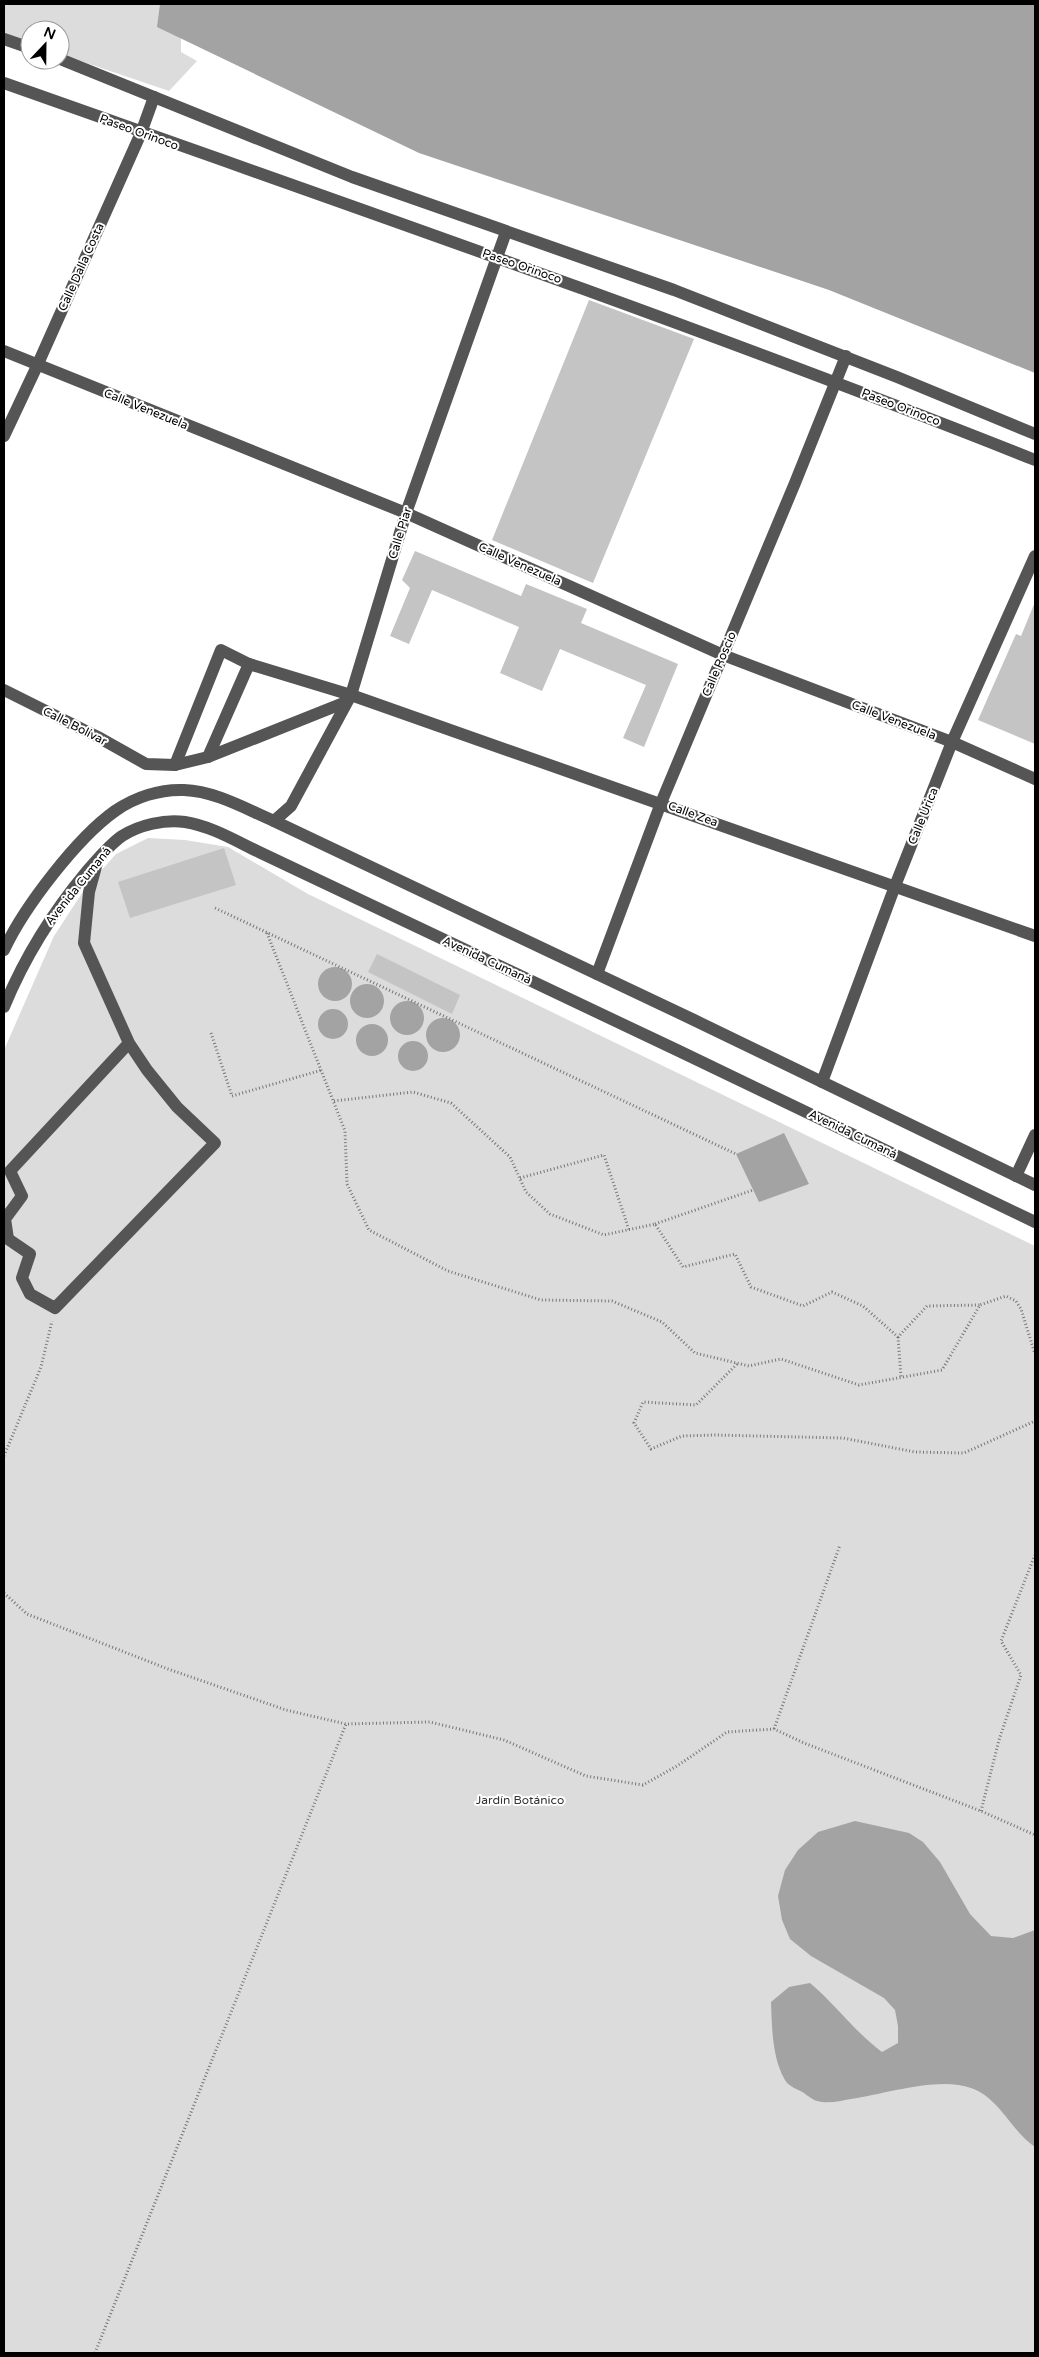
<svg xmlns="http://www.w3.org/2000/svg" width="1039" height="2357" viewBox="0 0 1039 2357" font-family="'Varela Round',sans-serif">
  <rect width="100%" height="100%" fill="#fff"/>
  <!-- green -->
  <g fill="#dcdcdc">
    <path d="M 4,4 L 181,4 L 181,52 L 197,61 L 169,91 L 60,54 L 60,30 L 30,30 L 30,44 L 4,35 Z"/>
    <path d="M 148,838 L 185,840 L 228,847 L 308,894 L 1035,1246 L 1035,2353 L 4,2353 L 4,1050 L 54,936 L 84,890 L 116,854 Z"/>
  </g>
  <!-- water -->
  <g fill="#a3a3a3">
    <path d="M 160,4 L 1035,4 L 1035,373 L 829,290 L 419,153 L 157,27 Z"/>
    <circle cx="335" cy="984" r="17"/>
    <circle cx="367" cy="1001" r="17"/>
    <circle cx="407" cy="1018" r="17"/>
    <circle cx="333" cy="1024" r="15"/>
    <circle cx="443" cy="1035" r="17"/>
    <circle cx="372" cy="1040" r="16"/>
    <circle cx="413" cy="1056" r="15"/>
    <path d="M 784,1133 L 809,1184 L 759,1202 L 736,1154 Z"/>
    <path d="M 855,1821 L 909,1833 L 923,1842 L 940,1862 L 970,1914 L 991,1936 L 1013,1938 L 1035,1930 L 1035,2147 C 1011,2131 1000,2098 971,2088 C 939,2076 885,2094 851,2099 C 840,2101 828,2104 817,2101 C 813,2100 808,2096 804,2093 C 799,2090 788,2086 785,2080 C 772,2058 772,2027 771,2002 L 789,1987 L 810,1983 C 836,2005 855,2032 882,2052 L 898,2043 L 898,2026 L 895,2010 L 884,1998 L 811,1956 L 790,1939 L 782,1920 L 778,1896 L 785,1870 L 798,1850 L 818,1832 Z"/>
  </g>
  <!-- building -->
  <g fill="#c4c4c4">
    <path d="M 589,300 L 694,339 L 593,583 L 492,540 Z"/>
    <path d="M 415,551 L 521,596 L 526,584 L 587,609 L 581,623 L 678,664 L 644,747 L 623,738 L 646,685 L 560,649 L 542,691 L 500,673 L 519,627 L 432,590 L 409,644 L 390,636 L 410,588 L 402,580 Z"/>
    <path d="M 1035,602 L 1035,744 L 978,720 L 1016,634 L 1021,636 Z"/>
    <path d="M 224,848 L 236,885 L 130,918 L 118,882 Z"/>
    <path d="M 377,954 L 460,995 L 452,1014 L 368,972 Z"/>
  </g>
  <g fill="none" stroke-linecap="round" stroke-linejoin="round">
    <!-- path -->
    <g stroke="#777" stroke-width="3" stroke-dasharray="1 2.5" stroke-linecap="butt">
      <path d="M 215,908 L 736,1154"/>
      <path d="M 267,933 L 345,1131 L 347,1184 L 369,1230 L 448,1271 L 541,1300 L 612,1301 L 662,1322 L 695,1353 L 749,1366 L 781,1359 L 859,1385 L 942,1370 L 980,1305 L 1006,1296 L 1016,1301 L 1021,1309 L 1035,1354"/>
      <path d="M 211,1033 L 232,1096 L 322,1070"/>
      <path d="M 334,1101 L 413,1092 L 451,1103 L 510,1157 L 526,1192 L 550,1214 L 604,1235 L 655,1224 L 683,1267 L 735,1254 L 751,1287 L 803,1306 L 832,1292 L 863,1306 L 898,1337 L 927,1306 L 980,1305"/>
      <path d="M 520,1178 L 604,1155 L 629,1230"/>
      <path d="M 655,1224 L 753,1190"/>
      <path d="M 898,1337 L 901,1377"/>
      <path d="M 737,1364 L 696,1405 L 643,1402 L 634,1423 L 651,1449 L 682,1436 L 714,1435 L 843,1438 L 915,1452 L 964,1453 L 1035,1421"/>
      <path d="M 4,1456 L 41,1367 L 52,1321"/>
      <path d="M 4,1593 L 27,1614 L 168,1669 L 286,1710 L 346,1724 L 430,1722 L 504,1740 L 586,1776 L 643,1785 L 677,1766 L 727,1732 L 774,1729 L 804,1743 L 981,1811 L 1035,1835"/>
      <path d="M 774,1729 L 840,1545"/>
      <path d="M 981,1811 L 999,1740 L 1021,1675 L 1001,1641 L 1035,1555"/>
      <path d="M 95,2353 L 346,1724"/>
    </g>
    <!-- minor -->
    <g stroke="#555" stroke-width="12">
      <path d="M 4,39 L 30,48"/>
      <path d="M 60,59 L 352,177 L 674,290 L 897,377 L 1035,434"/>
      <path d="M 4,83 C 349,205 695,325 1035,460"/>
      <path d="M 4,351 L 406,513 L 723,655 L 952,742 L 1035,779"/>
      <path d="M 4,436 L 37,366 L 141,133 L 154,97"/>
      <path d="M 4,690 L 98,737 L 146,764 L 175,765 L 208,757 L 346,702"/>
      <path d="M 208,757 L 249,664"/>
      <path d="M 175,765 L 221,650 L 249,664 L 351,695 L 1035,936"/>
      <path d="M 274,821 L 291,806 L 351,695 L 406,513 L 506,232"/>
      <path d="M 97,863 L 89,892 L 84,943 L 129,1043 L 147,1070 L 177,1107 L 215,1143 L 55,1308 L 30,1294 L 22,1278 L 30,1254 L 8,1239 L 5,1219 L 22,1196 L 10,1171 L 129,1043"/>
      <path d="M 4,950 C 24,907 77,838 115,811 C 135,797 160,789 184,790 C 215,791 246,809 274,821 L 694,1020 L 1035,1185"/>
      <path d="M 597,974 L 661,803 L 795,483 L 846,356"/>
      <path d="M 4,1007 C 25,956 52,913 87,871 C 98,859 109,845 122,836 C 139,825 165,819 185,822 C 211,826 236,841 259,852 L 679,1051 L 1035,1222"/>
      <path d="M 822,1082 L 895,886 L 952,742 L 1035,556"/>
      <path d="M 1016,1176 L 1035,1135"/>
    </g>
  </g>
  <g text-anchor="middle" stroke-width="4" stroke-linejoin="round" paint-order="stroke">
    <!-- street labels -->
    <g font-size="12" fill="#000" stroke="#fff">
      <text transform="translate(139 132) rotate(20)" y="4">Paseo Orinoco</text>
      <text transform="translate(522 266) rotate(19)" y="4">Paseo Orinoco</text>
      <text transform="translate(81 267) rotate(-66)" y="4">Calle Dalla Costa</text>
      <text transform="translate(901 407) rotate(21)" y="4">Paseo Orinoco</text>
      <text transform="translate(146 409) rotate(22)" y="4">Calle Venezuela</text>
      <text transform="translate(400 533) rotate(-73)" y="4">Calle Piar</text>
      <text transform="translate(520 564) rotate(24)" y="4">Calle Venezuela</text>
      <text transform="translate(719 664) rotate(-67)" y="4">Calle Roscio</text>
      <text transform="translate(894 720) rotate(21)" y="4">Calle Venezuela</text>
      <text transform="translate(75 726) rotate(27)" y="4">Calle Bolívar</text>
      <text transform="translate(693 814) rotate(20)" y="4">Calle Zea</text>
      <text transform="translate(923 816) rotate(-68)" y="4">Calle Urica</text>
      <text transform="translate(78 886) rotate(-51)" y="4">Avenida Cumaná</text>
      <text transform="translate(487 960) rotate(25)" y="4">Avenida Cumaná</text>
      <text transform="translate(853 1134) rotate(26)" y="4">Avenida Cumaná</text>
    </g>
    <!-- park labels -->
    <g font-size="12" fill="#333" stroke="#fff">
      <text x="520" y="1804">Jardín Botánico</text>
    </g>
  </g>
  <!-- border -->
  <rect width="1039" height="2357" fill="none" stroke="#000000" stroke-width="10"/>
  <!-- north arrow -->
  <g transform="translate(45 45) rotate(22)"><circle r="24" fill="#ffffff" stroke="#999999"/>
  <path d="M0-4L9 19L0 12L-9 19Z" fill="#000000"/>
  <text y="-8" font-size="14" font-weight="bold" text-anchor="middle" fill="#000000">N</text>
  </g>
</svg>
